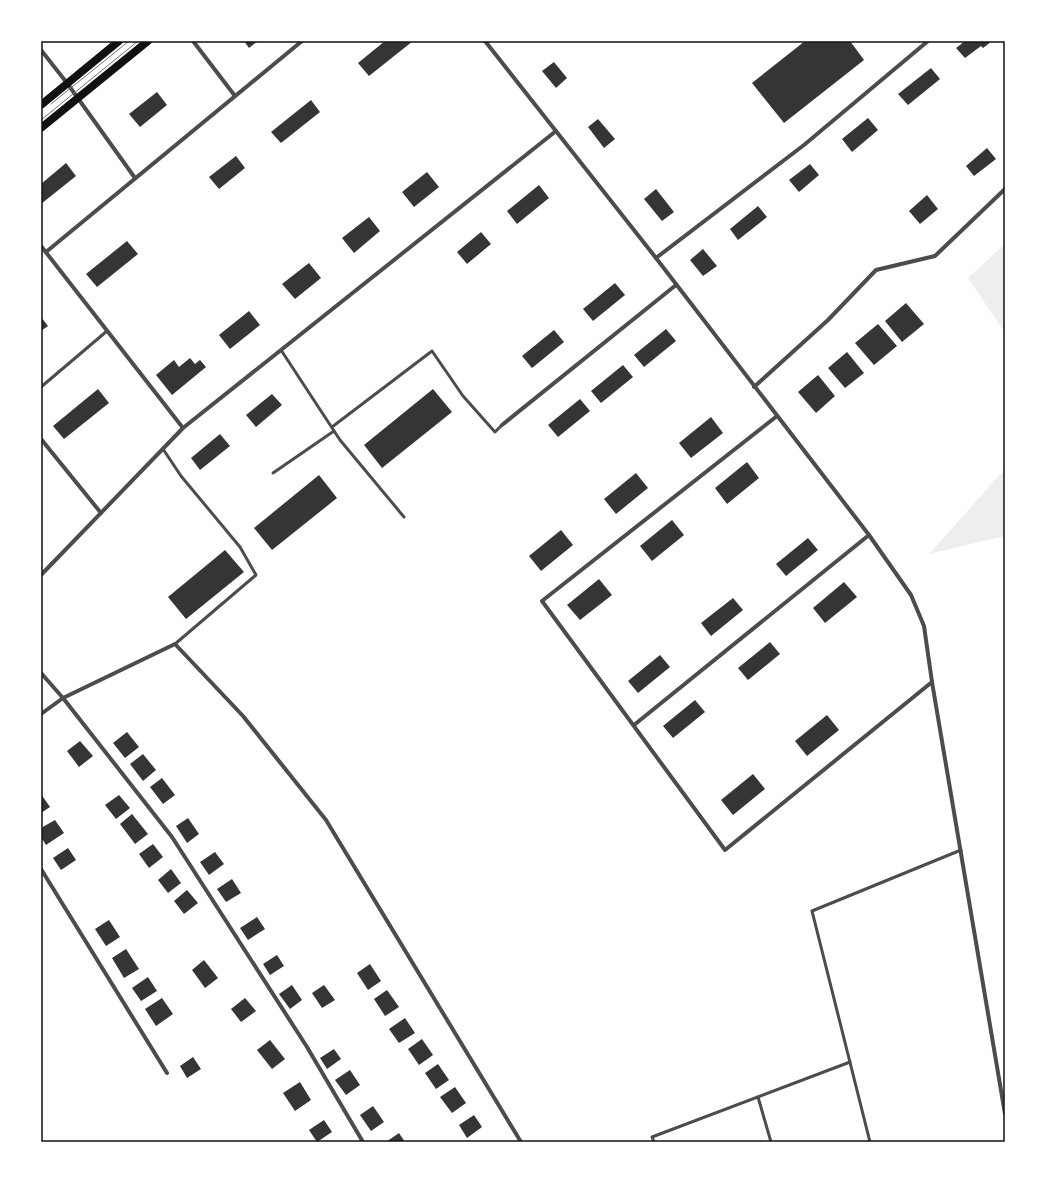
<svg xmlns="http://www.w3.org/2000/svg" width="1046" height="1183" viewBox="0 0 1046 1183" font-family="Inter,sans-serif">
  <rect width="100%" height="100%" fill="#fff"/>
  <!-- green -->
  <g fill="#eee">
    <path d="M 1005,244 L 1005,333 L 968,278 Z"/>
    <path d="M 1005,469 L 1005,536 L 929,554 Z"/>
  </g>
  <!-- building -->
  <g fill="#353535">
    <path d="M 244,41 L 258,41 L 249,48 Z"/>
    <path d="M 385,41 L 413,41 L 369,76 L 358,63 Z"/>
    <path d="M 805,41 L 850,41 L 864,60 L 784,123 L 752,83 Z"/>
    <path d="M 965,41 L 992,41 L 983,48 L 981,46 L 965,58 L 956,48 Z"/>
    <path d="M 554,62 L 567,78 L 556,88 L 542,71 Z"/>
    <path d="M 931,68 L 940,79 L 908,105 L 898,94 Z"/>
    <path d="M 157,92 L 167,105 L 140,127 L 129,114 Z"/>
    <path d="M 311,100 L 320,112 L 281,143 L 271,132 Z"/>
    <path d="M 868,118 L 878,130 L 852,152 L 842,139 Z"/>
    <path d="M 598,119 L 615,139 L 604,148 L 588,127 Z"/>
    <path d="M 987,148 L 996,159 L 974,176 L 966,166 Z"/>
    <path d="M 236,156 L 245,168 L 219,189 L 209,177 Z"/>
    <path d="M 66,163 L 76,176 L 41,204 L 41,184 Z"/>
    <path d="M 810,164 L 819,175 L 799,192 L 789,180 Z"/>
    <path d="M 427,172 L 439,187 L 414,207 L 402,192 Z"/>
    <path d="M 539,185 L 549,198 L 517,224 L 507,211 Z"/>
    <path d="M 656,189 L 674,212 L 662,221 L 644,199 Z"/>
    <path d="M 927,195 L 938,209 L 920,224 L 909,211 Z"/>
    <path d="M 758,206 L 767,217 L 738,240 L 730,229 Z"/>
    <path d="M 369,217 L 380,231 L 354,253 L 342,238 Z"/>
    <path d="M 481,232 L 491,244 L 467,264 L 457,252 Z"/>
    <path d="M 127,241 L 138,254 L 97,287 L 86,274 Z"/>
    <path d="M 703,249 L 717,266 L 703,276 L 690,260 Z"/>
    <path d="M 309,263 L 321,278 L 295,299 L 282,284 Z"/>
    <path d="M 615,283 L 625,295 L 593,321 L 583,309 Z"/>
    <path d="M 906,303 L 924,324 L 902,342 L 885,321 Z"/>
    <path d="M 249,311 L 260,325 L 230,349 L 219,335 Z"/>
    <path d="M 41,317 L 48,326 L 41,331 Z"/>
    <path d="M 878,324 L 897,346 L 874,365 L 855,343 Z"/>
    <path d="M 666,329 L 676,341 L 644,367 L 634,355 Z"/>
    <path d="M 554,330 L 564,342 L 532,368 L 522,356 Z"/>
    <path d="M 847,352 L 864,373 L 845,388 L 828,368 Z"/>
    <path d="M 190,358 L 195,364 L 200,360 L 206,367 L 172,395 L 156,375 L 174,360 L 179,367 Z"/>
    <path d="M 623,365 L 633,377 L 601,403 L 591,391 Z"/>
    <path d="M 818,375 L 835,396 L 816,413 L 798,392 Z"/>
    <path d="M 98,389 L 109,403 L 64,439 L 53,426 Z"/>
    <path d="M 433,389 L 452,412 L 382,468 L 364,445 Z"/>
    <path d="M 272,394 L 282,405 L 256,427 L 246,415 Z"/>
    <path d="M 580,399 L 590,411 L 558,437 L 548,425 Z"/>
    <path d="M 711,417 L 723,433 L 691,458 L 679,443 Z"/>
    <path d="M 220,434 L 230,446 L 200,470 L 191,458 Z"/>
    <path d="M 747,462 L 759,478 L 727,504 L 715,488 Z"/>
    <path d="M 636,473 L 648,488 L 616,514 L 604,499 Z"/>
    <path d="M 319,475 L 337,498 L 272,550 L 254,528 Z"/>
    <path d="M 672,520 L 684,535 L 652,561 L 640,546 Z"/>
    <path d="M 561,530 L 573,545 L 541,571 L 529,556 Z"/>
    <path d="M 808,538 L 818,550 L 786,576 L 776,564 Z"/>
    <path d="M 225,550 L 244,572 L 186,619 L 168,597 Z"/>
    <path d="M 599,579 L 612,595 L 580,620 L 567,605 Z"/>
    <path d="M 844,582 L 857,597 L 825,623 L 813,608 Z"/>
    <path d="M 733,598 L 743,610 L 711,636 L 701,623 Z"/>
    <path d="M 770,642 L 780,654 L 748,680 L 738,668 Z"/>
    <path d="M 660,655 L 670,667 L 638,693 L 628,681 Z"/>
    <path d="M 695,700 L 705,712 L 673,738 L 663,726 Z"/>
    <path d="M 827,715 L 839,730 L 807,756 L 795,741 Z"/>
    <path d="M 127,732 L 139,747 L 125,758 L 113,743 Z"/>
    <path d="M 80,741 L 93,756 L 79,767 L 67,751 Z"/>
    <path d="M 143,754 L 156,770 L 143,781 L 130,764 Z"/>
    <path d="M 753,774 L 765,789 L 733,815 L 721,800 Z"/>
    <path d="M 162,778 L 175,795 L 163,804 L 150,787 Z"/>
    <path d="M 41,794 L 50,807 L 41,813 Z"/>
    <path d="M 119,795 L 130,808 L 116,819 L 105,805 Z"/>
    <path d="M 132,814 L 148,834 L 135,844 L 120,824 Z"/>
    <path d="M 188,818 L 199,834 L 187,843 L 176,826 Z"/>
    <path d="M 55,820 L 64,833 L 46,845 L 41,837 L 41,828 Z"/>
    <path d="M 153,844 L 163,857 L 149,868 L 139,854 Z"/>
    <path d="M 68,848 L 76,860 L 61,870 L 53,858 Z"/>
    <path d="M 215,852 L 224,864 L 209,875 L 200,862 Z"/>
    <path d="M 171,869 L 181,883 L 168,893 L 158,880 Z"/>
    <path d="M 232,879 L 241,893 L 226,902 L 217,889 Z"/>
    <path d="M 187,890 L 198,903 L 184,914 L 174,901 Z"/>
    <path d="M 257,917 L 265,929 L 248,940 L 240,928 Z"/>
    <path d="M 109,920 L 120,937 L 106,946 L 95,929 Z"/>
    <path d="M 126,949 L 139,969 L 124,978 L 112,958 Z"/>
    <path d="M 277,955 L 284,966 L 270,975 L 263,964 Z"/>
    <path d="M 204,960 L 218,978 L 205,988 L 192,970 Z"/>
    <path d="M 370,964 L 381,981 L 368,990 L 357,973 Z"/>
    <path d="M 148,977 L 157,991 L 141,1001 L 132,988 Z"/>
    <path d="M 292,985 L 302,1000 L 290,1009 L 279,994 Z"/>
    <path d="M 324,985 L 335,1000 L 322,1008 L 312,993 Z"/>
    <path d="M 387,990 L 399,1007 L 385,1016 L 374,999 Z"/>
    <path d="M 162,998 L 173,1014 L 156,1026 L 145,1009 Z"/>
    <path d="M 245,998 L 256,1011 L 241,1022 L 231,1009 Z"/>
    <path d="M 405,1018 L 415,1033 L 399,1043 L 389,1029 Z"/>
    <path d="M 422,1039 L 433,1055 L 419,1065 L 408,1049 Z"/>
    <path d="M 270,1040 L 285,1059 L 272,1069 L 257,1050 Z"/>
    <path d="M 334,1049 L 341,1059 L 327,1069 L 320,1058 Z"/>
    <path d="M 193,1057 L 201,1069 L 187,1078 L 180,1066 Z"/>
    <path d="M 438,1064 L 449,1080 L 436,1089 L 425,1073 Z"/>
    <path d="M 350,1070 L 360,1085 L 346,1095 L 335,1080 Z"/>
    <path d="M 300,1082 L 311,1100 L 295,1111 L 283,1093 Z"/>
    <path d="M 455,1087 L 466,1103 L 452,1113 L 440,1097 Z"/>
    <path d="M 373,1106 L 384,1122 L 371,1131 L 360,1115 Z"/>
    <path d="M 474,1115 L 482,1127 L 467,1138 L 459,1125 Z"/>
    <path d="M 324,1120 L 332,1132 L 317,1142 L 309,1130 Z"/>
    <path d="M 399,1133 L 405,1142 L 386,1142 Z"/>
  </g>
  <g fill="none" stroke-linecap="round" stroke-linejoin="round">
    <!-- service -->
    <g stroke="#4c4c4c" stroke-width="3">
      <path d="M 281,350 L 340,440 L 404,517"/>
      <path d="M 41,387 L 107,331"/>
      <path d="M 332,427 L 432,351 L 463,396 L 495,432 L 502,425"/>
      <path d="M 163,449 L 181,476 L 240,547 L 256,575 L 175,644"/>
      <path d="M 273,473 L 334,431"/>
      <path d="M 758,1097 L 771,1142"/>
      <path d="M 654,1142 L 652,1137 L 850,1062"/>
      <path d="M 870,1142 L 812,911 L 961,850"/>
    </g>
    <!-- minor -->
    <g stroke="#4c4c4c" stroke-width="4">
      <path d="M 193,41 L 235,96"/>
      <path d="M 485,41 L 656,258 L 869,535 L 911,595 L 924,626 L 932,682 L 1005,1114"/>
      <path d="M 41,50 L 67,83 L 135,178"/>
      <path d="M 41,246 L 183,428"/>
      <path d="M 46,252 L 302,41"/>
      <path d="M 656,258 L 804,145 L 928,41"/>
      <path d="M 754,387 L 828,320 L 876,270 L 935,256 L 1005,189"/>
      <path d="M 777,416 L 542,601 L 725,850 L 932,682"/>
      <path d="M 502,425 L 676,285"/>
      <path d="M 41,439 L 101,513"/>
      <path d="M 41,575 L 183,428 L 556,131"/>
      <path d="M 41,673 L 63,698 L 172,837 L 307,1047 L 363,1142"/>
      <path d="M 41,714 L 63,698 L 175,644 L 243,716 L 326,820 L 521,1142"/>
      <path d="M 634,725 L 869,535"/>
      <path d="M 41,869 L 167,1073"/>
    </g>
    <!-- secondary -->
    <g stroke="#111" stroke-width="8">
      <path d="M 41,105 L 119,41"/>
      <path d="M 41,128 L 148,41"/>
    </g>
    <!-- tram -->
    <g stroke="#707070" stroke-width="1">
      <path d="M 51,104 L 129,41"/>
      <path d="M 41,120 L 138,41"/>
    </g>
  </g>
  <!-- border -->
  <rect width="1046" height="1183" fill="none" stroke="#ffffff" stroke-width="84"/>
  <rect x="42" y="42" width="962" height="1099" fill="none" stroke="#111" stroke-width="1.5"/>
</svg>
